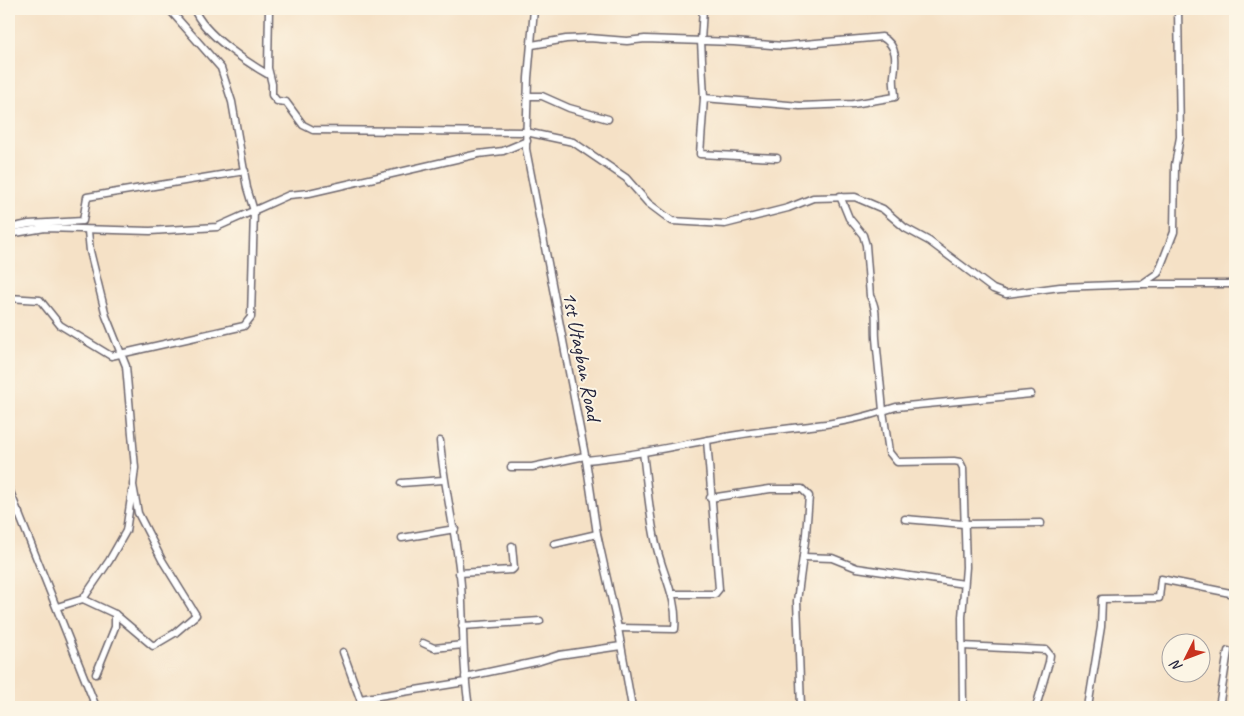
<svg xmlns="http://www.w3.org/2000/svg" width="1244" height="716" viewBox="0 0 1244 716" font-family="Caveat,sans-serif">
  <rect width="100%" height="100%" fill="#fcf5e5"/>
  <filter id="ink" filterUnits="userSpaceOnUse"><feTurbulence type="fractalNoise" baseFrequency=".02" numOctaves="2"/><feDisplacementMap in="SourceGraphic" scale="10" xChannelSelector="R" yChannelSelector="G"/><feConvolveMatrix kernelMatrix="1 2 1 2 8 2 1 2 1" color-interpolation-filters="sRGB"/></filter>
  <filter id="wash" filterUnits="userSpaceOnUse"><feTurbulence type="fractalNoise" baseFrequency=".0096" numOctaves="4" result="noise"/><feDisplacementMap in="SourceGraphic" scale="20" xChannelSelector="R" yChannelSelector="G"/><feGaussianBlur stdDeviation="1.12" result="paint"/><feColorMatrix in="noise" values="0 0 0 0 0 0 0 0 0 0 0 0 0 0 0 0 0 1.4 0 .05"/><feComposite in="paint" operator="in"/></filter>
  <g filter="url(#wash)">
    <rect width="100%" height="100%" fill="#f5e1c6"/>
  </g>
  <g filter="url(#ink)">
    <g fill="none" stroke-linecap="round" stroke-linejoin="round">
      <!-- street casing -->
      <g stroke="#6c656c" stroke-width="9">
        <g id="street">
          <path d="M 194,9 C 204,34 246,62 269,75"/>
          <path d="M 269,9 L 268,68 L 272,84 L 272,95 L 277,101 L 286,102 L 303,125 L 313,130 L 526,132 L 573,142 L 626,178 L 648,203 L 672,221 L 725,224 L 788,208 L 813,198 L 855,197 L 883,209 L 905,228 L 929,241 L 993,289 L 1006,294 L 1060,287 L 1142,284 L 1158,273 L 1174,232 L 1175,165 L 1180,137 L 1178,9"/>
          <path d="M 534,9 L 528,78 L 526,149 L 586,460 L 597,534 L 618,628 L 632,707"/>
          <path d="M 703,9 L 701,41 L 704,98 L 700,154 L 777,158"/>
          <path d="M 532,45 L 566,39 L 589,38 L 627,41 L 645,39 L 734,42 L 783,46 L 882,37 C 898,46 896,61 894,76 C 893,83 895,90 895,97 L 853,104 L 800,106 L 704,98"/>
          <path d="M 527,96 L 542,96 L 569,108 L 608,119"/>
          <path d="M 9,228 L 29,224 L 83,221 L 87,197 L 245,171"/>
          <path d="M 9,234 L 45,228 L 150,231 L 217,227 L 289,195 L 309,193 L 478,154 L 503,151 L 527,141"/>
          <path d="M 1142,284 L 1235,284"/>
          <path d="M 9,298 L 40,300 L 60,325 L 111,356 L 244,326 L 251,317 L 254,211 L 247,188 L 232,102 L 221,68 L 169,9"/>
          <path d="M 440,441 C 444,489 457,536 461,585 C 464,626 462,666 469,707"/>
          <path d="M 586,460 C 637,456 686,443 737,435 C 785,427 836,427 883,411 C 881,387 878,362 876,338 C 875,323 878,309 870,296 L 866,245 L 863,235 L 849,218 L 840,196"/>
          <path d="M 511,467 L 532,467 L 585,456"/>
          <path d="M 401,483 L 443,480"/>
          <path d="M 9,489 L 96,707"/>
          <path d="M 710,498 L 770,489 L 802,489 L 809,496 L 806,534 L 797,601 L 801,707"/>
          <path d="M 9,517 L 19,513"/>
          <path d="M 905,519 L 964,524 L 1041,523"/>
          <path d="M 402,538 L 455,529"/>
          <path d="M 554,544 L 597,534"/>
          <path d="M 803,557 L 832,558 L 857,568 L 964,584"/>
          <path d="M 459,573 L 512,570 L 514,568 L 512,546"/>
          <path d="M 673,594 L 715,594 L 719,589 L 707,440"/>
          <path d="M 83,599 L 109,561 L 126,531 L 132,491"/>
          <path d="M 57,607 L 83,599 L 115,614 L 153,646 L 175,633 L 196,615 L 162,560 L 138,513 L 133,485 L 135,468 L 126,366 L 106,316 L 90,251 L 88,231"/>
          <path d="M 462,626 L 540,621"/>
          <path d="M 618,628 L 675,629 C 678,598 662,573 656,544 C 649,514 647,483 643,452"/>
          <path d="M 423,643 L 434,648 L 463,645"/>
          <path d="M 963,646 L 1046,650 L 1050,655 L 1049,662 L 1036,707"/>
          <path d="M 343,652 L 360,699 L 465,682"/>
          <path d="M 96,674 L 115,627 L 115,614"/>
          <path d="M 465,677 L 540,661 L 559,655 L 621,646"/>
          <path d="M 963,707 L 962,617 L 966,567 L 963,468 L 960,462 L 954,461 L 897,462 L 889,452 L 883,411 L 896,407 L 1031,394"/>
          <path d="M 1088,707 L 1101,627 L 1102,599 L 1159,598 L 1161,579 L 1235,594"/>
          <path d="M 1219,707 L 1228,651"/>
        </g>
      </g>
      <!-- street -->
      <use href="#street" stroke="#fff" stroke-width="6"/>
    </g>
  </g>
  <g text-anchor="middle" stroke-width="4" stroke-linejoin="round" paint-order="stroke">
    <!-- street labels -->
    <g font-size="21" fill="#22223b" stroke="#fcf5e5">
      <text transform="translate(582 356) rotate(79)" y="7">1st Utagban Road</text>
    </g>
  </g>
  <!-- margin -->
  <rect width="1244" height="716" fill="none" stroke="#fcf5e5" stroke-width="30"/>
  <!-- north arrow -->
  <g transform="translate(1186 658) rotate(228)"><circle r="24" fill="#fcf5e5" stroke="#a5a1a1"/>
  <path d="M0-4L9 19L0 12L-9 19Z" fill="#c8321e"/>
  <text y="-8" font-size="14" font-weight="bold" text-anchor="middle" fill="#22223b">N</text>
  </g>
</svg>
